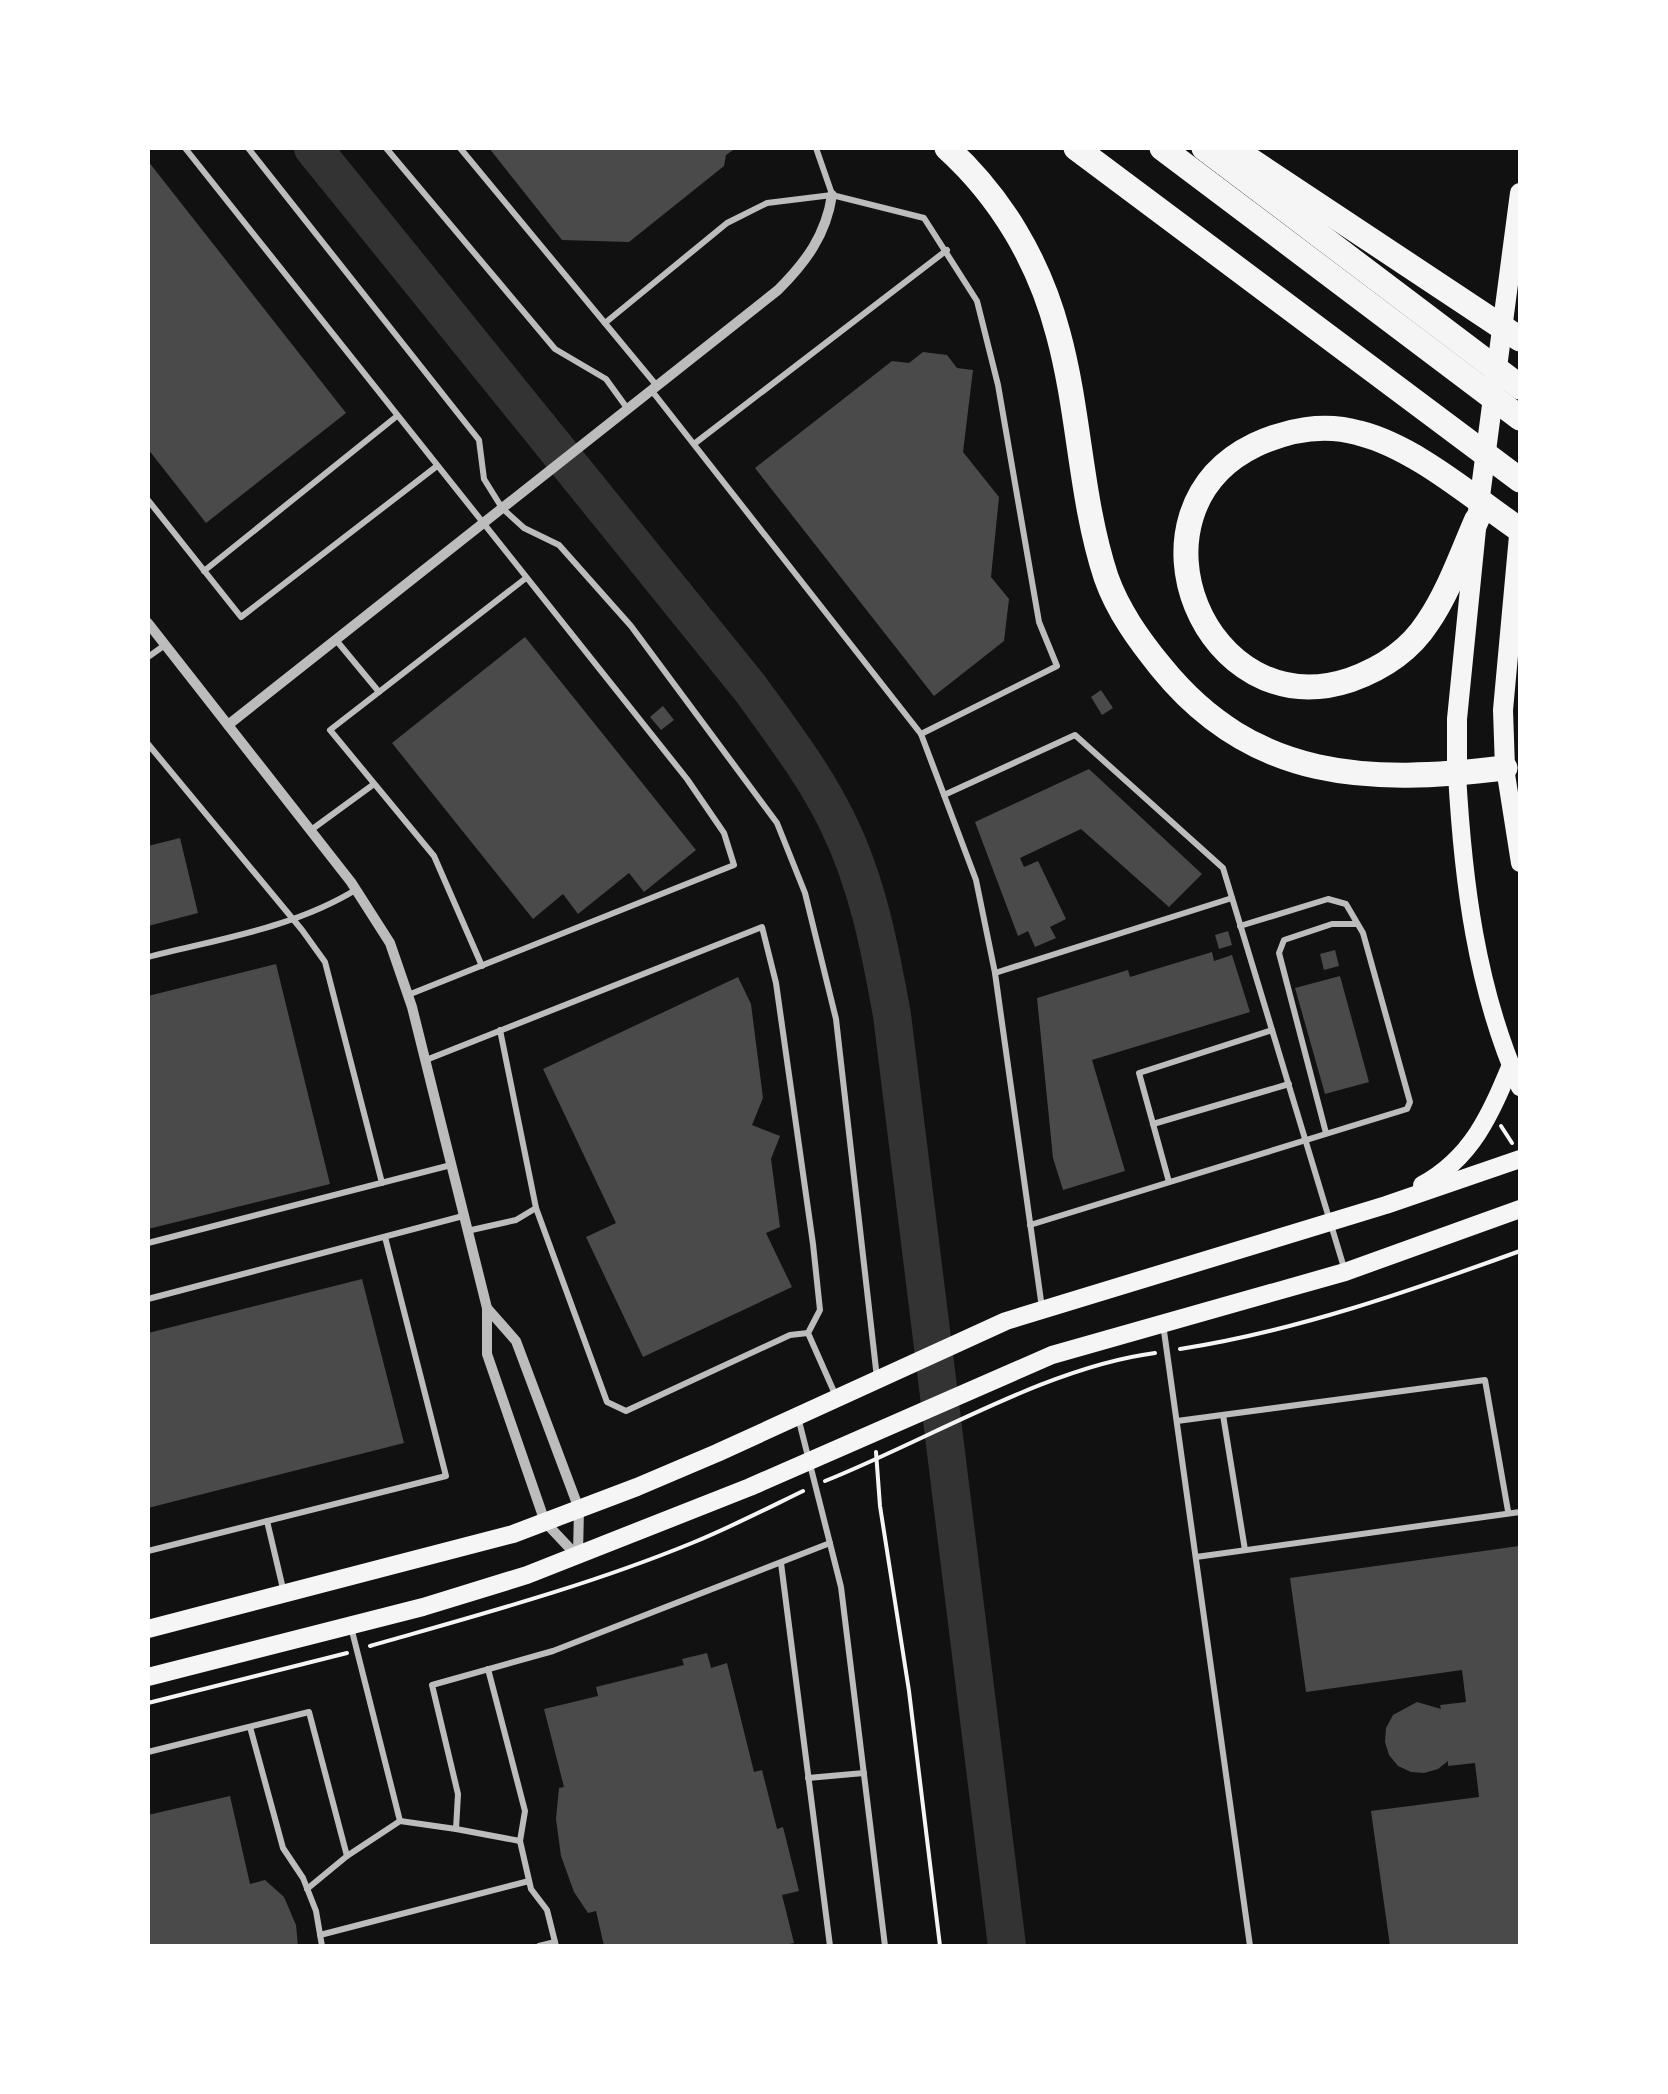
<svg xmlns="http://www.w3.org/2000/svg" width="1668" height="2094" viewBox="0 0 1668 2094" font-family="'Noto Sans',sans-serif">
  <rect width="100%" height="100%" fill="#111"/>
  <g fill="none" stroke-linecap="round" stroke-linejoin="round">
    <!-- river -->
    <path stroke="#333" stroke-width="38" d="M 313,148 L 750,688 C 781,731 815,775 838,823 C 868,884 880,949 892,1015 L 1007,1946"/>
  </g>
  <!-- building -->
  <g fill="#4a4a4a">
    <path d="M 489,148 L 736,148 L 726,155 L 724,166 L 629,242 L 562,240 Z"/>
    <path d="M 148,161 L 346,413 L 206,523 L 148,449 Z"/>
    <path d="M 923,352 L 947,355 L 957,368 L 973,370 L 963,452 L 999,497 L 991,577 L 1009,599 L 1004,641 L 934,696 L 755,468 L 892,361 L 909,363 Z"/>
    <path d="M 525,637 L 696,850 L 644,892 L 629,873 L 578,914 L 563,894 L 533,919 L 392,743 Z"/>
    <path d="M 1101,690 L 1113,708 L 1102,715 L 1091,697 Z"/>
    <path d="M 663,706 L 674,720 L 661,730 L 650,717 Z"/>
    <path d="M 1089,769 L 1202,874 L 1169,907 L 1081,829 L 1020,858 L 1024,867 L 1038,861 L 1066,919 L 1050,927 L 1056,938 L 1035,947 L 1028,931 L 1018,936 L 975,822 Z"/>
    <path d="M 180,838 L 198,913 L 148,926 L 148,846 Z"/>
    <path d="M 1228,931 L 1232,945 L 1219,949 L 1215,935 Z"/>
    <path d="M 1335,950 L 1339,966 L 1324,970 L 1320,954 Z"/>
    <path d="M 1212,952 L 1214,961 L 1232,955 L 1250,1012 L 1092,1060 L 1125,1171 L 1063,1190 L 1053,1158 L 1037,998 L 1128,970 L 1130,977 Z"/>
    <path d="M 276,964 L 330,1184 L 148,1229 L 148,996 Z"/>
    <path d="M 1340,976 L 1369,1082 L 1325,1094 L 1295,988 Z"/>
    <path d="M 738,977 L 751,1004 L 763,1098 L 752,1125 L 780,1136 L 771,1159 L 780,1227 L 766,1233 L 792,1287 L 643,1357 L 586,1237 L 616,1223 L 543,1069 Z"/>
    <path d="M 362,1279 L 404,1443 L 148,1508 L 148,1333 Z"/>
    <path d="M 1519,1546 L 1520,1946 L 1390,1946 L 1371,1811 L 1479,1797 L 1475,1763 L 1448,1766 L 1448,1761 L 1438,1769 L 1424,1773 L 1411,1772 L 1398,1766 L 1389,1755 L 1385,1742 L 1386,1728 L 1393,1715 L 1417,1702 L 1441,1709 L 1440,1705 L 1466,1702 L 1462,1670 L 1306,1692 L 1290,1578 Z"/>
    <path d="M 707,1653 L 711,1668 L 727,1663 L 754,1772 L 762,1770 L 777,1829 L 783,1827 L 799,1891 L 782,1895 L 794,1943 L 780,1946 L 604,1946 L 596,1911 L 588,1913 L 574,1892 L 561,1856 L 556,1819 L 559,1788 L 564,1787 L 544,1709 L 598,1696 L 596,1687 L 684,1665 L 682,1659 Z"/>
    <path d="M 230,1796 L 250,1884 L 265,1880 L 284,1897 L 296,1925 L 298,1946 L 148,1946 L 148,1815 Z"/>
  </g>
  <g fill="none" stroke-linecap="round" stroke-linejoin="round">
    <!-- path -->
    <g stroke="#f5f5f5" stroke-width="4">
      <path d="M 1501,1126 L 1512,1143"/>
      <path d="M 1180,1349 C 1296,1331 1410,1291 1520,1251"/>
      <path d="M 876,1452 L 880,1506 L 909,1691 L 940,1946"/>
      <path d="M 825,1481 C 928,1440 1047,1367 1155,1353"/>
      <path d="M 370,1646 C 478,1615 587,1586 692,1543 C 729,1528 766,1509 803,1491"/>
      <path d="M 148,1703 L 347,1653"/>
    </g>
    <!-- service -->
    <g stroke="#bcbcbc" stroke-width="6">
      <path d="M 185,148 L 687,779 L 724,833 L 734,865 L 408,995"/>
      <path d="M 248,148 L 479,440 L 484,479 L 502,508 L 524,528 L 559,545 L 631,626 L 777,823 L 805,893 L 836,1019 L 877,1378"/>
      <path d="M 386,148 L 555,349 L 606,379 L 627,408"/>
      <path d="M 460,148 L 657,386"/>
      <path d="M 816,148 L 832,194"/>
      <path d="M 605,323 L 727,223 L 767,203 L 832,195 L 924,218 L 977,301 L 998,385 L 1039,622 L 1057,666 L 921,734 L 652,391"/>
      <path d="M 694,444 L 947,250"/>
      <path d="M 148,500 L 241,617 L 437,466"/>
      <path d="M 204,571 L 397,416"/>
      <path d="M 336,640 L 379,692"/>
      <path d="M 148,657 L 165,645"/>
      <path d="M 921,734 L 944,795"/>
      <path d="M 148,744 L 302,930 L 325,962 L 382,1183"/>
      <path d="M 311,830 L 374,784"/>
      <path d="M 148,957 C 218,939 294,928 357,889"/>
      <path d="M 482,966 L 434,856 L 330,730 L 526,578"/>
      <path d="M 995,973 L 1232,898"/>
      <path d="M 500,1030 L 536,1208 L 607,1402 L 626,1411 L 790,1335 L 808,1333"/>
      <path d="M 426,1060 L 762,927 L 776,983 L 813,1244 L 820,1310 L 808,1333 L 835,1394"/>
      <path d="M 1153,1124 L 1289,1084"/>
      <path d="M 1326,1133 L 1279,953 L 1284,940 L 1332,924 L 1356,924"/>
      <path d="M 1169,1182 L 1139,1073 L 1272,1030"/>
      <path d="M 1030,1225 L 1407,1109 L 1410,1102 L 1363,933 L 1346,904 L 1328,899 L 1240,926"/>
      <path d="M 467,1231 L 516,1220 L 536,1208"/>
      <path d="M 148,1243 L 451,1165"/>
      <path d="M 148,1299 L 463,1216"/>
      <path d="M 1042,1308 L 995,973 L 976,880 L 944,795 L 1075,735 L 1223,868 L 1345,1271"/>
      <path d="M 1163,1324 L 1250,1946"/>
      <path d="M 1223,1415 L 1245,1550"/>
      <path d="M 798,1417 L 841,1587 L 885,1946"/>
      <path d="M 1177,1421 L 1485,1380 L 1508,1511"/>
      <path d="M 267,1521 L 284,1593"/>
      <path d="M 148,1551 L 446,1476 L 385,1237"/>
      <path d="M 1196,1557 L 1520,1512"/>
      <path d="M 781,1563 L 830,1946"/>
      <path d="M 250,1727 L 283,1848 L 303,1878 L 316,1911 L 322,1946"/>
      <path d="M 148,1752 L 309,1712 L 347,1856 L 400,1821 L 351,1627"/>
      <path d="M 808,1778 L 864,1773"/>
      <path d="M 400,1821 L 456,1829 L 458,1794 L 432,1685 L 553,1651 L 830,1543"/>
      <path d="M 456,1829 L 520,1841 L 525,1811 L 488,1669"/>
      <path d="M 520,1841 L 531,1889 L 547,1910 L 556,1946"/>
      <path d="M 307,1889 L 347,1856"/>
      <path d="M 320,1935 L 529,1881"/>
      <path d="M 539,1946 L 555,1942"/>
    </g>
    <!-- minor -->
    <g stroke="#bcbcbc" stroke-width="10">
      <path d="M 148,623 L 351,882 L 390,943 L 412,1007 L 487,1308 L 487,1354 L 545,1522 L 578,1557"/>
      <path d="M 228,725 L 778,290 C 806,262 826,235 832,195"/>
      <path d="M 487,1308 L 516,1341 L 579,1509 L 578,1554"/>
    </g>
    <!-- secondary -->
    <g stroke="#f5f5f5" stroke-width="18">
      <path d="M 1505,768 L 1520,863"/>
      <path d="M 1457,774 C 1463,881 1476,988 1520,1087"/>
      <path d="M 1422,1185 C 1472,1158 1490,1115 1511,1065"/>
      <path d="M 148,1629 L 513,1534 L 637,1487 L 717,1453 L 1006,1321 L 1386,1205 L 1520,1159"/>
      <path d="M 148,1677 L 423,1607 L 527,1575 L 750,1487 L 1052,1355 L 1345,1272 L 1520,1209"/>
    </g>
    <!-- primary -->
    <g stroke="#f5f5f5" stroke-width="20">
      <path d="M 1505,768 L 1503,710 L 1520,525"/>
      <path d="M 1457,774 L 1457,719 L 1477,519 L 1520,193"/>
    </g>
    <!-- motorway -->
    <g stroke="#f5f5f5" stroke-width="25">
      <path d="M 947,148 C 1001,197 1039,261 1058,333 C 1080,413 1080,498 1106,577 C 1118,611 1139,640 1161,667 C 1254,782 1370,784 1505,768"/>
      <path d="M 1076,148 L 1520,480"/>
      <path d="M 1162,148 L 1520,418"/>
      <path d="M 1204,148 L 1520,387"/>
      <path d="M 1232,148 L 1520,339"/>
      <path d="M 1477,519 C 1462,553 1449,591 1428,622 C 1410,650 1381,669 1350,680 C 1205,728 1117,512 1255,445 C 1287,430 1324,423 1359,433 C 1415,447 1472,497 1520,530"/>
    </g>
  </g>
  <!-- border -->
  <rect width="1668" height="2094" fill="none" stroke="#ffffff" stroke-width="300"/>
</svg>
